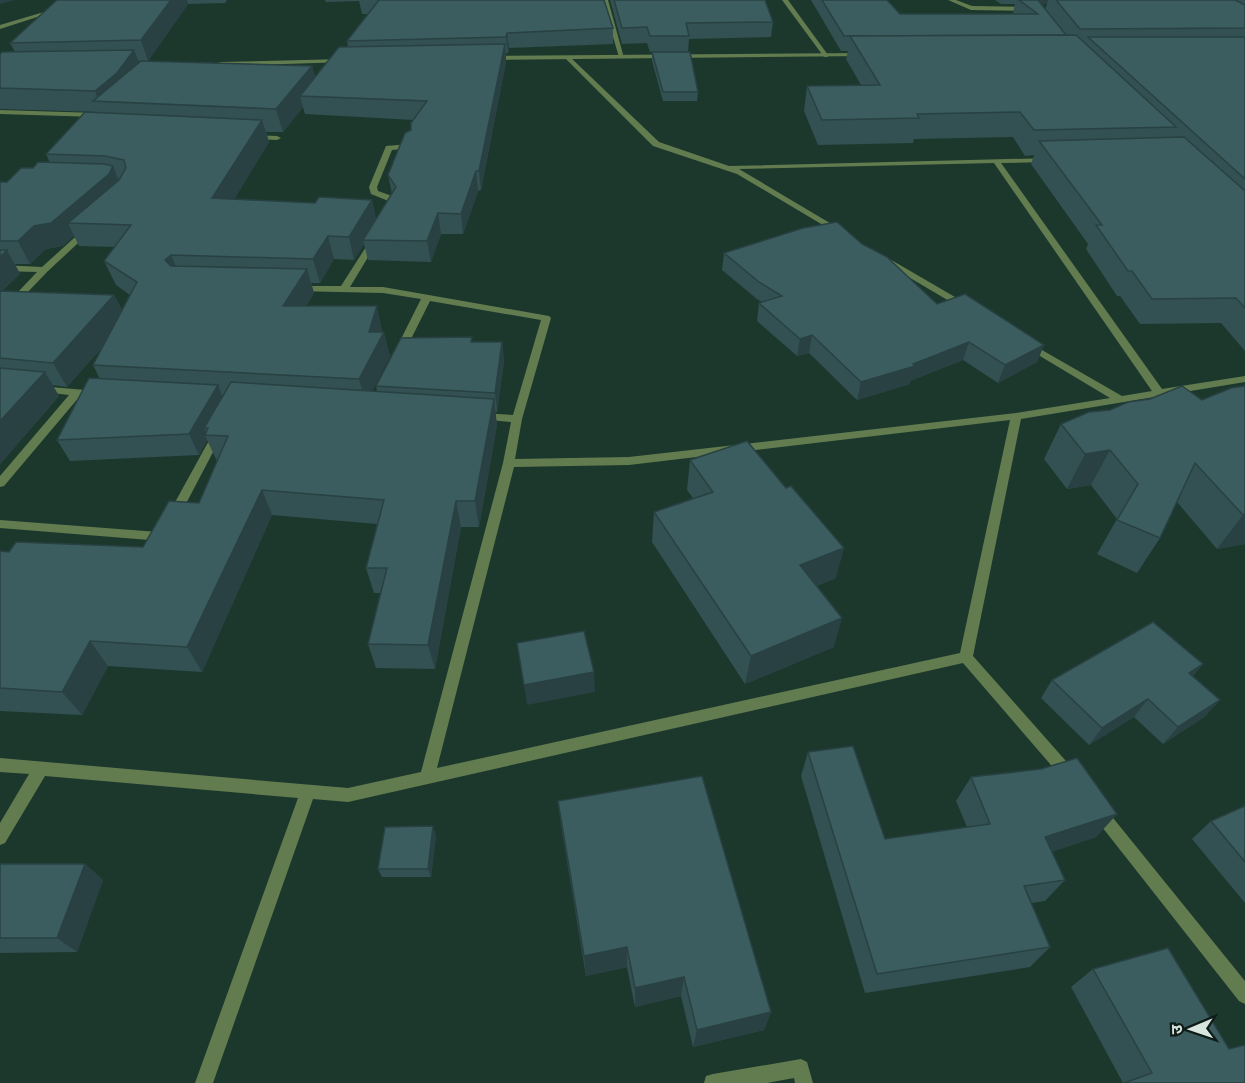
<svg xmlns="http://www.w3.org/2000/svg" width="1245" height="1083" viewBox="0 0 1245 1083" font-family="Lato,'Noto Sans Devanagari',sans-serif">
  <rect width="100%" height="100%" fill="#1c382d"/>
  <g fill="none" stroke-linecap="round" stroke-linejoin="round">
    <!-- minor -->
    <g fill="#627c4f" fill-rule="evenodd">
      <path d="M 602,0 L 608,0 L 624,58 L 619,57 Z"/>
      <path d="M 782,0 L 788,0 L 828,55 L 828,57 L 824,57 Z"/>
      <path d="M 948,0 L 956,0 L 972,6 L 1028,7 L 1031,9 L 1028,11 L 971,10 Z"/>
      <path d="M 54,9 L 59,10 L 0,29 L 0,25 Z"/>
      <path d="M 565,56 L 569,56 L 659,142 L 729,166 L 1052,158 L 1053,160 L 1049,162 L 1001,163 L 1162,389 L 1245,376 L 1245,382 L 1021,419 L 973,656 L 1073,769 L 1075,774 L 1073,779 L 1068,781 L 1063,779 L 963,663 L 348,802 L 313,799 L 213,1083 L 195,1083 L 298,798 L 45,776 L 5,843 L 0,845 L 0,823 L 29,774 L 0,772 L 0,758 L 348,788 L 421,772 L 503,463 L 511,422 L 480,419 L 475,416 L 480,413 L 513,415 L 541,320 L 430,301 L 405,351 L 400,354 L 395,351 L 421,299 L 383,293 L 295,291 L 292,290 L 292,286 L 341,286 L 371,239 L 375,236 L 379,239 L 350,287 L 383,287 L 549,316 L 551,318 L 522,419 L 515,459 L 629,457 L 1016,413 L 1110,398 L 1025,347 L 1023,345 L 1028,342 L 1122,396 L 1152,391 L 994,163 L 739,169 L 845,232 L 838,234 L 737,174 L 653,146 L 565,58 ZM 1010,420 L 960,653 L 437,768 L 514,467 L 629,465 Z"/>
      <path d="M 0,110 L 98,113 L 101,115 L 98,117 L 0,114 Z"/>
      <path d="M 249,135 L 277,136 L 281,138 L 277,140 L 252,139 L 249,139 Z"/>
      <path d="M 410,144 L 413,144 L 413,148 L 392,150 L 377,187 L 378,191 L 392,196 L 398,203 L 394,213 L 388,213 L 390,203 L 386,200 L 371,194 L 369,187 L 386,146 Z"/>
      <path d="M 84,229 L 91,231 L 47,272 L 3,318 L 0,319 L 0,311 L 37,272 L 0,271 L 0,265 L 42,267 Z"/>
      <path d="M 881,254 L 967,304 L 969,306 L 967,308 L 961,308 L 878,259 L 877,257 Z"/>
      <path d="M 39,386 L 97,391 L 102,394 L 97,397 L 80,396 L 4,486 L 0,487 L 0,476 L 69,395 L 35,391 L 34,389 Z"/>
      <path d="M 217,431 L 222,435 L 180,515 L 174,519 L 170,518 L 168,515 L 212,435 Z"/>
      <path d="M 0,520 L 158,532 L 164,529 L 170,533 L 166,540 L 162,541 L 0,528 Z"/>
      <path d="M 1100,806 L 1105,808 L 1245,981 L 1245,1004 L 1239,1001 L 1095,818 L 1092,813 L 1095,808 Z"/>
      <path d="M 801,1059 L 807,1062 L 813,1083 L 795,1083 L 794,1078 L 767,1083 L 704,1083 L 706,1076 L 713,1074 Z"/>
    </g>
    <!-- tertiary -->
    <g fill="#627c4f" fill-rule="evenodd">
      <path d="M 863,53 L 865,56 L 490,60 L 487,58 L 490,56 Z"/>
      <path d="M 344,59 L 346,60 L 346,62 L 220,66 L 217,64 L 220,62 Z"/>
    </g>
  </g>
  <!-- wall -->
  <g fill="#335052" fill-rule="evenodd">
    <path d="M 57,0 L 227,0 L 225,3 L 188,4 L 148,61 L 139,61 L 139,62 L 312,66 L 315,77 L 348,47 L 347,41 L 368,14 L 362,14 L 359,1 L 326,2 L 325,0 L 604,0 L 613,28 L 613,44 L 509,48 L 508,53 L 506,53 L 506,62 L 481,190 L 478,191 L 463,234 L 441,234 L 431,262 L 368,260 L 364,244 L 354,260 L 334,259 L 320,283 L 311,283 L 314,293 L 306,306 L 382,330 L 382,332 L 390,356 L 372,391 L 377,391 L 376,386 L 473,342 L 502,342 L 504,361 L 497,412 L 495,412 L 497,425 L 479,527 L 461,527 L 435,669 L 376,668 L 368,644 L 380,593 L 374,593 L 366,568 L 377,524 L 272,515 L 202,672 L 108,666 L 82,715 L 0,711 L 0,551 L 9,552 L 143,547 L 199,503 L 217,461 L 207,440 L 199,455 L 70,461 L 57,440 L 100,379 L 93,365 L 104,345 L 67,387 L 52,385 L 59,396 L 0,464 L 0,182 L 7,182 L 33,168 L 50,163 L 46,154 L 97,112 L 0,109 L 0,54 L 15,52 L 10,43 ZM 303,107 L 305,114 L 414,120 L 411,130 L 388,175 L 392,194 L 376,219 L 372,200 L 315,203 L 234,199 L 269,142 L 266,132 L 283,132 ZM 74,236 L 79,246 L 114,247 L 104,261 L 116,285 L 130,295 L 122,310 L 114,295 L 2,291 L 20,274 L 15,264 L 30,264 L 46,249 L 63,246 Z"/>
    <path d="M 610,0 L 765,0 L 773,22 L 771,37 L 689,39 L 688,52 L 698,92 L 697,101 L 663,101 L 652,61 L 652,52 L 650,52 L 647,43 L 622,44 Z"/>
    <path d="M 811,0 L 887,0 L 900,14 L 1014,14 L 1013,13 L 1015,4 L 1001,4 L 995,0 L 1245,0 L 1245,351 L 1221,323 L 1140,324 L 1120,296 L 1117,296 L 1086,249 L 1088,244 L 1031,164 L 1034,155 L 1025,156 L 1013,137 L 914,139 L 913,143 L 818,145 L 804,111 L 807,86 L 861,85 L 846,59 L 848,51 L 841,51 ZM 1042,4 L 1047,4 L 1045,9 Z"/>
    <path d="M 862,244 L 937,304 L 1044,345 L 1037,362 L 998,383 L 963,360 L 910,381 L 910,384 L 857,400 L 809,353 L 797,356 L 757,321 L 759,303 L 762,302 L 757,299 L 722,270 L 724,253 Z"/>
    <path d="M 1245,386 L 1245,544 L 1217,549 L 1177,502 L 1160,538 L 1137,573 L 1097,554 L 1117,519 L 1091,485 L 1067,489 L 1044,459 L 1061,424 L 1202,400 Z"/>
    <path d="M 690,460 L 836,578 L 816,586 L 834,647 L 745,684 L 652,542 L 654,512 L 693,498 L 687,490 Z"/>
    <path d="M 1203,664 L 1193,676 L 1220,700 L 1204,717 L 1163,744 L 1134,717 L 1089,745 L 1041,698 L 1052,680 Z"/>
    <path d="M 808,752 L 885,839 L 967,827 L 956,801 L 971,777 L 1117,814 L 1096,837 L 1051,852 L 1065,880 L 1045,901 L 1031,903 L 1050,947 L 1030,967 L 865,993 L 801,776 Z"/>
    <path d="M 558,801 L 771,1012 L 764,1030 L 693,1047 L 681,996 L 635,1007 L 627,967 L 586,976 L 561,825 Z"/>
    <path d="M 1245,806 L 1245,903 L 1192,839 L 1211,821 Z"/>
    <path d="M 436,835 L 431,877 L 382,877 L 378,869 Z"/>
    <path d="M 0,864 L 85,864 L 103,880 L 77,952 L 0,953 Z"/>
    <path d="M 1093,969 L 1229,1049 L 1245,1083 L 1123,1083 L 1071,987 Z"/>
  </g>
  <!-- shaded-wall -->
  <g fill="#294142">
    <path d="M 0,0 L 15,0 L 0,4 Z"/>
    <path d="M 171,0 L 187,0 L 188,4 L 148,61 L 141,40 Z"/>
    <path d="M 1037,0 L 1048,0 L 1047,4 L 1036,5 Z"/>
    <path d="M 507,33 L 509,48 L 508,53 L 506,37 Z"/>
    <path d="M 505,44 L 506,62 L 481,190 L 479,171 Z"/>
    <path d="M 134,50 L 142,69 L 99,102 L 95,91 Z"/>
    <path d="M 312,66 L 318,89 L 300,96 L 303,107 L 283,132 L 276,109 Z"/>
    <path d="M 262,120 L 269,142 L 220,221 L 212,198 Z"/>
    <path d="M 113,166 L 122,189 L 68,223 L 74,236 L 63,246 L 46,249 L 30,264 L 18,241 L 34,226 Z"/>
    <path d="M 476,171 L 478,191 L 463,234 L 461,214 Z"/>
    <path d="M 372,200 L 377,223 L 363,240 L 364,244 L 354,260 L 349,237 Z"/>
    <path d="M 438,213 L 441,234 L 431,262 L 427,241 Z"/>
    <path d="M 328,236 L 334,259 L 320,283 L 313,259 Z"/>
    <path d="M 7,250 L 20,274 L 0,293 L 0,257 Z"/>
    <path d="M 171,255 L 181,279 L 165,260 Z"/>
    <path d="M 307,269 L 314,293 L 291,330 L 283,306 Z"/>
    <path d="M 114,295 L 126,319 L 67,387 L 53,363 Z"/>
    <path d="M 377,306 L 382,330 L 379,342 L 384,332 L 390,356 L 366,404 L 359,379 L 369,332 Z"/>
    <path d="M 812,335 L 809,353 L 797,356 L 800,339 Z"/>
    <path d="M 502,342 L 504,361 L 497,412 L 495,393 Z"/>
    <path d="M 969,342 L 963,360 L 910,381 L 910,384 L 857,400 L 861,382 L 913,364 Z"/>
    <path d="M 1044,345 L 1037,362 L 998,383 L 1005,365 Z"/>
    <path d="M 45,372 L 59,396 L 0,464 L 0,421 Z"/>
    <path d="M 218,385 L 226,406 L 208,428 L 204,428 L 207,435 L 205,435 L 207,440 L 199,455 L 189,434 Z"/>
    <path d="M 494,399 L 497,425 L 479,527 L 475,501 Z"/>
    <path d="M 1110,450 L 1091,485 L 1067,489 L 1085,454 Z"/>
    <path d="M 262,490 L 272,515 L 202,672 L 187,647 Z"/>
    <path d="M 456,501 L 461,527 L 435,669 L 428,645 Z"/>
    <path d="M 1245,514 L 1245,544 L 1217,549 L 1243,515 Z"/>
    <path d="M 844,548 L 836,578 L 793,594 L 800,565 Z"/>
    <path d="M 842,618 L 834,647 L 745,684 L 751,656 Z"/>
    <path d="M 90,641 L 108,666 L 82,715 L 62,692 Z"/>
    <path d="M 1203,664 L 1188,682 L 1189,673 Z"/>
    <path d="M 594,672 L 595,692 L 527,705 L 524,685 Z"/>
    <path d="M 1148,699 L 1134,717 L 1089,745 L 1102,728 Z"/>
    <path d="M 1220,700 L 1204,717 L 1163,744 L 1178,727 Z"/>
    <path d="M 1117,814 L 1096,837 L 1026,860 L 1045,837 Z"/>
    <path d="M 433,826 L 436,835 L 431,877 L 428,869 Z"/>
    <path d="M 85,864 L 103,880 L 77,952 L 57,938 Z"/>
    <path d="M 627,947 L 627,967 L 586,976 L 584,956 Z"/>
    <path d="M 684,977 L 681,996 L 635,1007 L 635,988 Z"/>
    <path d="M 771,1012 L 764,1030 L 693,1047 L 697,1030 Z"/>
  </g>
  <!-- building -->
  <g fill="#3b5d5f" stroke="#294142" stroke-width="1.5">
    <path d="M 57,0 L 171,0 L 141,40 L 10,43 Z"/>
    <path d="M 379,0 L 604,0 L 613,28 L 507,33 L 506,37 L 347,41 Z"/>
    <path d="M 614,0 L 765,0 L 773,22 L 686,23 L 689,36 L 650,36 L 647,27 L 622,28 Z"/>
    <path d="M 822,0 L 887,0 L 900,14 L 1038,14 L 1019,0 L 1038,0 L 1066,35 L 844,36 Z"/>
    <path d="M 1056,0 L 1235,0 L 1245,5 L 1245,28 L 1080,29 Z"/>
    <path d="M 1076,35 L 1176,127 L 1034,130 L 1020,112 L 917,114 L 919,118 L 822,120 L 807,86 L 880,85 L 850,36 Z"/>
    <path d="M 1088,37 L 1245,37 L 1245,179 Z"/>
    <path d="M 505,44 L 479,171 L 476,171 L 461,214 L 438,213 L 427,241 L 363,240 L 396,187 L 388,175 L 405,133 L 411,130 L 411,123 L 427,101 L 300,96 L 339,47 Z"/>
    <path d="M 134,50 L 117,73 L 95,91 L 0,88 L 0,54 L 2,52 Z"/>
    <path d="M 652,52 L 690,52 L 698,92 L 663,92 Z"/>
    <path d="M 141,61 L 312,66 L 276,109 L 93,101 Z"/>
    <path d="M 85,112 L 262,120 L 212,198 L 315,203 L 319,197 L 372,200 L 349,237 L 328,236 L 313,259 L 171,255 L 165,260 L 171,266 L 307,269 L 283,306 L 377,306 L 369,332 L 384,332 L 359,379 L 93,365 L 137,282 L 104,261 L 131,225 L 68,223 L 119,180 L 126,168 L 124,160 L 105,156 L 46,154 Z"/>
    <path d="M 1184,137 L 1245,191 L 1245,308 L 1236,298 L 1152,299 L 1132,271 L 1128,271 L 1096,225 L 1102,225 L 1039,141 Z"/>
    <path d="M 38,162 L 104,164 L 113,166 L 109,174 L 51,223 L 34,226 L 18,241 L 0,241 L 0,182 L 7,182 L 21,168 L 33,168 Z"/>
    <path d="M 837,222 L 862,244 L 887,257 L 937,304 L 965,294 L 1044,345 L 1005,365 L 969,342 L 913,364 L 915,366 L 861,382 L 812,335 L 800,339 L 759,303 L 782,296 L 759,282 L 724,253 L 803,228 Z"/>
    <path d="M 0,250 L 7,250 L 0,257 Z"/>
    <path d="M 0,291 L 114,295 L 53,363 L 0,358 Z"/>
    <path d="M 472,337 L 471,342 L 502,342 L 495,393 L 376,386 L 401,338 Z"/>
    <path d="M 0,368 L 45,372 L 0,421 Z"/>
    <path d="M 89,378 L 218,385 L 189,434 L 57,440 Z"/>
    <path d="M 231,382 L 494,399 L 475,501 L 456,501 L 428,645 L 368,644 L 387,568 L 366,568 L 384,500 L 262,490 L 187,647 L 90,641 L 62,692 L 0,688 L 0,551 L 9,552 L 16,542 L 143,547 L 169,501 L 199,503 L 228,436 L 205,435 L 208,428 L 204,428 Z"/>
    <path d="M 1182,386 L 1202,400 L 1231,388 L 1245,386 L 1245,514 L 1243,515 L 1195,463 L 1160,538 L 1117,520 L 1138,484 L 1110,450 L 1085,454 L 1061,424 L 1089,412 L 1110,410 L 1128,402 L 1150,399 Z"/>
    <path d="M 747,441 L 786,488 L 791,486 L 844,548 L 800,565 L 842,618 L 751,656 L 654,512 L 713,492 L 690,460 Z"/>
    <path d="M 1153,622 L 1203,664 L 1189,673 L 1220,700 L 1178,727 L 1148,699 L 1102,728 L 1052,680 Z"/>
    <path d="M 584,631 L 594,672 L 524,685 L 517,643 Z"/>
    <path d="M 853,746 L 885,839 L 990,824 L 971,777 L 1041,769 L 1077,758 L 1117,814 L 1045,837 L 1065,880 L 1024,886 L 1050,947 L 877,974 L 808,752 Z"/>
    <path d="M 702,776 L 771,1012 L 697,1030 L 684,977 L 635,988 L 627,947 L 584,956 L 558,801 Z"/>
    <path d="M 1245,806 L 1245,862 L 1211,821 Z"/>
    <path d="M 433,826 L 428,869 L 378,869 L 385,827 Z"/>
    <path d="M 0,864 L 85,864 L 57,938 L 0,938 Z"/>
    <path d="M 1168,948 L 1229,1049 L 1245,1045 L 1245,1083 L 1124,1083 L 1152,1073 L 1093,969 Z"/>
  </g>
  <!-- north arrow -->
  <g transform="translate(1191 1029) rotate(268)" stroke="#101c17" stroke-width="4.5" paint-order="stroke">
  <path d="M0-4.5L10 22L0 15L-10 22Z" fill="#d7e7e0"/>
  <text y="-9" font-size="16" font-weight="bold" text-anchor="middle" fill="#d7e7e0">उ</text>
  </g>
</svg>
